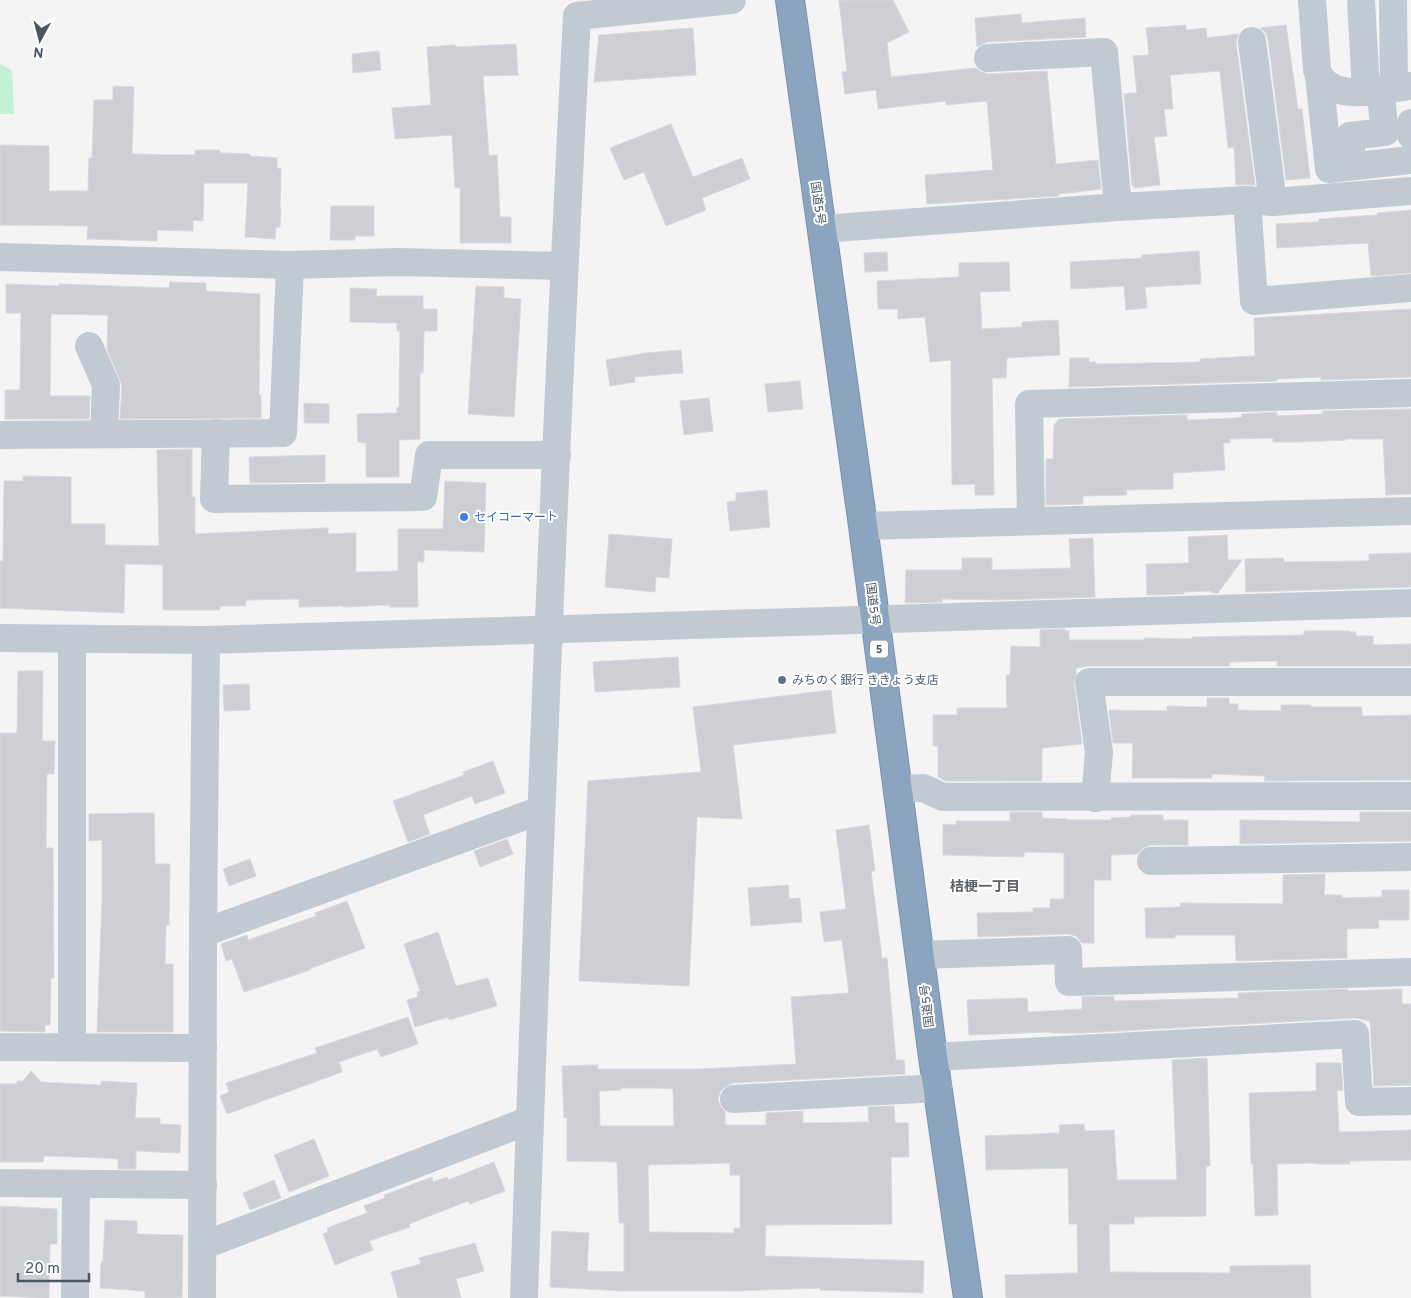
<svg xmlns="http://www.w3.org/2000/svg" width="1411" height="1298" viewBox="0 0 1411 1298" font-family="Overpass,'Noto Sans JP',sans-serif">
  <rect width="100%" height="100%" fill="#f5f3f3"/>
  <!-- green -->
  <path fill="#c3f1d5" d="M 0,64 L 12,70 L 14,114 L 0,114 Z"/>
  <!-- building -->
  <g fill="#cdcfd5" stroke="#d7d9de" fill-rule="evenodd">
    <path d="M 839,0 L 893,0 L 909,32 L 887,43 L 891,77 L 976,68 L 981,72 L 989,74 L 1047,71 L 1056,164 L 1098,160 L 1101,189 L 1059,194 L 1059,196 L 927,204 L 925,175 L 993,170 L 987,101 L 946,105 L 946,101 L 878,109 L 876,90 L 845,94 L 842,72 L 847,71 Z"/>
    <path d="M 1021,14 L 1022,23 L 1085,18 L 1086,37 L 987,42 L 977,47 L 975,18 Z"/>
    <path d="M 1186,25 L 1186,30 L 1206,28 L 1207,38 L 1238,34 L 1236,43 L 1255,185 L 1236,185 L 1234,147 L 1228,148 L 1220,71 L 1170,75 L 1173,109 L 1164,109 L 1167,136 L 1154,137 L 1160,185 L 1134,188 L 1134,185 L 1132,186 L 1124,94 L 1137,93 L 1133,56 L 1149,55 L 1146,28 Z"/>
    <path d="M 1286,25 L 1298,109 L 1302,109 L 1310,178 L 1286,180 L 1268,39 L 1265,32 L 1260,28 Z"/>
    <path d="M 693,28 L 696,75 L 594,82 L 599,35 Z"/>
    <path d="M 516,44 L 518,75 L 483,76 L 489,156 L 497,155 L 500,217 L 511,217 L 511,243 L 460,243 L 460,188 L 455,188 L 452,135 L 395,139 L 392,108 L 431,105 L 427,47 L 455,45 L 456,47 Z"/>
    <path d="M 379,51 L 381,70 L 353,73 L 352,54 Z"/>
    <path d="M 113,86 L 134,87 L 132,154 L 195,155 L 195,150 L 220,150 L 220,153 L 250,154 L 250,156 L 277,158 L 277,168 L 281,169 L 280,209 L 281,209 L 280,227 L 276,227 L 275,239 L 245,237 L 248,183 L 204,183 L 203,221 L 193,220 L 193,231 L 157,230 L 157,241 L 87,239 L 88,226 L 0,225 L 0,145 L 49,146 L 49,191 L 88,191 L 89,158 L 92,158 L 94,100 L 113,100 Z"/>
    <path d="M 671,124 L 693,177 L 742,158 L 750,179 L 702,198 L 706,210 L 666,226 L 644,172 L 624,180 L 610,148 Z"/>
    <path d="M 331,206 L 374,206 L 374,236 L 355,236 L 355,240 L 330,240 Z"/>
    <path d="M 1411,210 L 1411,273 L 1371,276 L 1368,243 L 1277,248 L 1276,224 L 1319,222 L 1319,219 L 1377,215 L 1377,213 Z"/>
    <path d="M 1199,251 L 1201,284 L 1145,287 L 1147,308 L 1126,310 L 1124,286 L 1071,289 L 1070,262 L 1142,258 L 1142,255 Z"/>
    <path d="M 887,252 L 888,271 L 865,272 L 864,253 Z"/>
    <path d="M 1009,262 L 1010,291 L 980,292 L 982,329 L 1022,327 L 1022,322 L 1058,320 L 1060,355 L 1007,358 L 1006,378 L 992,378 L 994,495 L 975,495 L 975,484 L 952,485 L 951,360 L 930,362 L 925,317 L 898,319 L 898,309 L 878,309 L 877,281 L 959,277 L 959,263 Z"/>
    <path d="M 170,282 L 206,283 L 206,291 L 260,294 L 259,395 L 261,395 L 261,418 L 120,419 L 122,385 L 107,349 L 108,315 L 51,314 L 50,396 L 90,396 L 89,419 L 5,419 L 5,390 L 20,390 L 21,313 L 6,313 L 6,284 L 59,286 L 59,284 L 169,288 Z"/>
    <path d="M 476,286 L 504,287 L 504,298 L 521,299 L 514,417 L 468,414 Z"/>
    <path d="M 350,288 L 377,289 L 376,296 L 423,296 L 423,309 L 437,309 L 437,331 L 424,331 L 423,373 L 420,373 L 420,439 L 399,440 L 399,477 L 366,477 L 366,443 L 358,442 L 357,414 L 397,413 L 397,407 L 399,407 L 400,331 L 397,331 L 397,323 L 350,322 Z"/>
    <path d="M 1411,309 L 1411,377 L 1321,380 L 1321,377 L 1277,379 L 1277,381 L 1069,387 L 1070,358 L 1089,358 L 1089,362 L 1096,362 L 1096,364 L 1200,362 L 1200,359 L 1255,356 L 1254,318 Z"/>
    <path d="M 681,350 L 683,373 L 634,377 L 635,382 L 610,386 L 606,360 L 646,353 Z"/>
    <path d="M 800,381 L 803,409 L 768,412 L 765,384 Z"/>
    <path d="M 709,398 L 713,431 L 684,435 L 680,401 Z"/>
    <path d="M 304,403 L 329,404 L 329,423 L 304,423 Z"/>
    <path d="M 1411,409 L 1411,494 L 1386,495 L 1383,439 L 1345,439 L 1346,440 L 1297,442 L 1273,442 L 1273,438 L 1229,439 L 1230,443 L 1223,443 L 1225,470 L 1173,473 L 1173,489 L 1126,490 L 1127,495 L 1083,496 L 1083,504 L 1046,505 L 1046,459 L 1053,459 L 1054,425 L 1059,419 L 1187,415 L 1187,420 L 1233,418 L 1242,417 L 1242,414 L 1277,412 L 1277,416 L 1323,414 L 1322,411 Z"/>
    <path d="M 192,449 L 192,497 L 195,497 L 195,534 L 328,528 L 328,534 L 356,533 L 356,572 L 398,571 L 398,529 L 443,529 L 445,481 L 486,483 L 484,552 L 424,550 L 424,562 L 417,562 L 418,607 L 390,607 L 390,605 L 343,607 L 343,606 L 299,607 L 299,599 L 246,600 L 246,606 L 220,606 L 220,610 L 163,610 L 163,565 L 125,564 L 124,613 L 0,608 L 0,561 L 3,561 L 4,481 L 23,481 L 23,476 L 71,477 L 71,524 L 105,524 L 105,545 L 159,546 L 157,450 Z"/>
    <path d="M 325,455 L 325,482 L 250,483 L 249,457 Z"/>
    <path d="M 767,490 L 770,527 L 730,531 L 727,502 L 736,501 L 736,493 Z"/>
    <path d="M 609,534 L 672,539 L 669,578 L 656,577 L 655,592 L 605,587 Z"/>
    <path d="M 1227,535 L 1228,560 L 1242,560 L 1218,593 L 1212,593 L 1210,591 L 1184,592 L 1184,594 L 1147,595 L 1146,564 L 1189,563 L 1188,537 Z"/>
    <path d="M 1093,538 L 1095,597 L 997,600 L 942,599 L 942,602 L 905,603 L 906,570 L 962,570 L 962,558 L 992,558 L 992,570 L 1071,568 L 1069,539 Z"/>
    <path d="M 1411,553 L 1411,587 L 1246,592 L 1245,559 L 1283,558 L 1284,562 L 1369,561 L 1369,554 Z"/>
    <path d="M 1065,629 L 1065,631 L 1069,631 L 1069,640 L 1144,640 L 1144,638 L 1192,639 L 1192,637 L 1304,635 L 1304,631 L 1349,631 L 1349,632 L 1356,632 L 1356,636 L 1373,636 L 1373,645 L 1411,644 L 1411,666 L 1277,666 L 1277,661 L 1230,662 L 1229,666 L 1089,666 L 1076,668 L 1076,674 L 1074,684 L 1082,744 L 1042,748 L 1042,781 L 946,781 L 938,777 L 938,746 L 933,746 L 933,715 L 957,715 L 957,708 L 1007,708 L 1006,675 L 1010,675 L 1011,646 L 1040,647 L 1040,630 Z"/>
    <path d="M 678,657 L 680,687 L 595,692 L 593,662 Z"/>
    <path d="M 18,671 L 43,671 L 42,741 L 55,741 L 54,774 L 47,774 L 46,848 L 53,848 L 54,978 L 51,978 L 50,1025 L 45,1025 L 45,1032 L 0,1031 L 0,733 L 17,733 Z"/>
    <path d="M 249,684 L 250,710 L 224,711 L 223,685 Z"/>
    <path d="M 831,690 L 836,733 L 733,745 L 742,819 L 697,817 L 689,986 L 579,981 L 588,781 L 701,772 L 693,707 Z"/>
    <path d="M 1207,698 L 1229,698 L 1229,704 L 1238,704 L 1238,710 L 1281,711 L 1281,705 L 1311,705 L 1311,707 L 1362,707 L 1362,716 L 1411,715 L 1411,780 L 1264,781 L 1265,776 L 1212,774 L 1212,778 L 1132,778 L 1133,743 L 1113,743 L 1109,710 L 1167,711 L 1167,706 L 1207,707 Z"/>
    <path d="M 493,761 L 505,793 L 475,804 L 472,796 L 423,815 L 430,834 L 408,842 L 393,801 L 464,775 L 463,772 Z"/>
    <path d="M 1010,812 L 1042,812 L 1042,818 L 1067,819 L 1067,820 L 1111,820 L 1111,818 L 1131,817 L 1131,815 L 1163,815 L 1163,820 L 1188,820 L 1188,845 L 1151,845 L 1143,848 L 1137,854 L 1111,855 L 1111,880 L 1094,880 L 1094,943 L 1082,943 L 1076,936 L 1067,934 L 978,937 L 977,913 L 1033,912 L 1033,908 L 1050,908 L 1050,899 L 1064,899 L 1064,853 L 1024,852 L 1024,857 L 943,855 L 943,824 L 956,825 L 956,821 L 1010,821 Z"/>
    <path d="M 1360,812 L 1411,812 L 1411,841 L 1240,844 L 1240,820 L 1360,822 Z"/>
    <path d="M 154,813 L 155,864 L 170,864 L 169,925 L 166,925 L 165,964 L 173,964 L 173,1032 L 97,1032 L 102,902 L 102,840 L 89,841 L 89,814 Z"/>
    <path d="M 869,825 L 875,871 L 871,871 L 882,958 L 887,958 L 896,1060 L 904,1060 L 905,1074 L 733,1083 L 726,1086 L 720,1092 L 718,1100 L 721,1107 L 725,1111 L 725,1125 L 766,1125 L 766,1113 L 803,1111 L 803,1123 L 869,1122 L 868,1107 L 894,1106 L 895,1123 L 908,1123 L 909,1157 L 891,1157 L 892,1224 L 766,1225 L 765,1256 L 924,1261 L 923,1293 L 820,1290 L 820,1288 L 732,1291 L 624,1291 L 550,1287 L 552,1231 L 589,1233 L 587,1271 L 624,1272 L 624,1223 L 619,1223 L 617,1162 L 567,1161 L 567,1117 L 564,1118 L 562,1066 L 598,1065 L 598,1069 L 699,1069 L 796,1064 L 791,997 L 849,993 L 842,940 L 824,942 L 820,912 L 846,909 L 836,830 ZM 621,1088 L 657,1088 L 673,1089 L 674,1126 L 600,1126 L 599,1091 L 621,1090 ZM 730,1163 L 730,1175 L 740,1175 L 740,1228 L 734,1228 L 734,1233 L 649,1232 L 648,1165 Z"/>
    <path d="M 507,839 L 513,854 L 480,867 L 474,851 Z"/>
    <path d="M 250,859 L 256,876 L 229,886 L 223,869 Z"/>
    <path d="M 1325,874 L 1324,895 L 1342,895 L 1342,898 L 1382,897 L 1382,890 L 1409,890 L 1409,920 L 1378,920 L 1379,928 L 1347,929 L 1347,958 L 1236,961 L 1235,935 L 1175,935 L 1175,938 L 1146,938 L 1145,908 L 1180,907 L 1180,903 L 1283,904 L 1283,875 Z"/>
    <path d="M 788,885 L 789,899 L 800,898 L 802,922 L 751,926 L 748,888 Z"/>
    <path d="M 347,901 L 365,948 L 309,969 L 310,970 L 244,992 L 232,959 L 226,961 L 221,944 L 247,935 L 248,940 L 316,916 L 315,913 Z"/>
    <path d="M 438,932 L 456,986 L 488,978 L 497,1006 L 449,1020 L 448,1017 L 415,1027 L 407,1000 L 418,997 L 417,992 L 420,991 L 404,944 Z"/>
    <path d="M 1348,989 L 1348,991 L 1402,989 L 1402,1004 L 1411,1004 L 1411,1085 L 1374,1086 L 1370,1021 L 1355,1018 L 1083,1033 L 1051,1033 L 1051,1032 L 969,1035 L 967,1000 L 1027,998 L 1028,1012 L 1082,1009 L 1082,997 L 1114,996 L 1114,1001 L 1238,998 L 1238,993 Z"/>
    <path d="M 408,1017 L 418,1044 L 381,1057 L 377,1049 L 339,1062 L 342,1072 L 227,1114 L 220,1096 L 229,1092 L 226,1083 L 317,1053 L 315,1048 Z"/>
    <path d="M 1207,1058 L 1210,1166 L 1206,1166 L 1206,1216 L 1134,1217 L 1134,1224 L 1109,1224 L 1110,1272 L 1230,1273 L 1230,1266 L 1310,1265 L 1311,1298 L 1006,1298 L 1005,1275 L 1078,1273 L 1077,1224 L 1069,1224 L 1068,1168 L 986,1170 L 985,1136 L 1060,1133 L 1059,1125 L 1084,1124 L 1085,1131 L 1114,1130 L 1117,1180 L 1177,1180 L 1172,1060 Z"/>
    <path d="M 1316,1063 L 1341,1063 L 1343,1090 L 1337,1091 L 1339,1132 L 1411,1130 L 1411,1160 L 1350,1161 L 1350,1164 L 1316,1164 L 1316,1163 L 1277,1164 L 1278,1215 L 1255,1216 L 1253,1164 L 1251,1164 L 1249,1093 L 1316,1091 Z"/>
    <path d="M 31,1071 L 41,1082 L 101,1085 L 101,1081 L 137,1083 L 135,1118 L 160,1118 L 160,1124 L 181,1125 L 180,1153 L 136,1151 L 136,1169 L 118,1169 L 118,1159 L 103,1158 L 44,1156 L 43,1162 L 0,1162 L 0,1084 L 17,1084 L 17,1081 L 23,1081 Z"/>
    <path d="M 314,1139 L 329,1176 L 289,1192 L 274,1155 Z"/>
    <path d="M 494,1162 L 505,1191 L 470,1204 L 468,1201 L 409,1224 L 410,1227 L 369,1241 L 373,1250 L 335,1265 L 323,1234 L 328,1232 L 327,1228 L 367,1213 L 364,1206 L 385,1198 L 384,1195 L 432,1177 L 433,1182 L 447,1177 L 448,1180 Z"/>
    <path d="M 274,1180 L 281,1198 L 250,1210 L 243,1193 Z"/>
    <path d="M 0,1206 L 57,1209 L 57,1244 L 50,1244 L 49,1298 L 0,1296 Z"/>
    <path d="M 105,1220 L 137,1221 L 137,1234 L 183,1235 L 182,1298 L 145,1298 L 145,1291 L 100,1288 L 101,1262 L 103,1262 Z"/>
    <path d="M 475,1243 L 484,1271 L 456,1279 L 461,1298 L 398,1298 L 391,1272 L 421,1264 L 419,1258 Z"/>
  </g>
  <g fill="none" stroke-linecap="round" stroke-linejoin="round">
    <!-- highway casing -->
    <g stroke="#7690ad" stroke-width="30">
      <path id="highway" d="M 790,0 L 863,526 L 933,1057 L 968,1298"/>
    </g>
    <!-- minor -->
    <g stroke="#c1cad2" stroke-width="28">
      <path d="M 1312,0 L 1317,70 C 1328,105 1384,89 1411,86"/>
      <path d="M 1361,0 L 1366,91"/>
      <path d="M 1393,0 L 1394,88"/>
      <path d="M 1252,41 L 1273,202"/>
      <path d="M 988,58 L 1104,52 L 1118,207"/>
      <path d="M 1319,76 L 1329,169 L 1411,160"/>
      <path d="M 1411,123 L 1411,135"/>
      <path d="M 1352,166 L 1350,136 L 1385,132 L 1380,89"/>
      <path d="M 1247,200 L 1254,301 L 1411,288"/>
      <path d="M 822,229 L 1118,207 L 1247,200 L 1273,202 L 1411,191"/>
      <path d="M 0,257 L 290,265 L 398,262 L 564,266"/>
      <path d="M 89,346 L 106,385 L 104,434"/>
      <path d="M 216,433 L 214,499 L 423,497 L 429,455 L 557,455"/>
      <path d="M 0,435 L 283,433 L 290,265"/>
      <path d="M 1031,521 L 1029,404 L 1411,393"/>
      <path d="M 863,526 L 1411,511"/>
      <path d="M 0,638 L 206,640 L 1411,603"/>
      <path d="M 899,789 L 923,788 L 943,797 L 1411,796"/>
      <path d="M 1095,798 L 1099,752 L 1089,682 L 1411,682"/>
      <path d="M 1151,861 L 1411,857"/>
      <path d="M 203,933 L 541,810"/>
      <path d="M 921,955 L 1068,950 L 1069,982 L 1411,972"/>
      <path d="M 0,1047 L 203,1048"/>
      <path d="M 72,1047 L 72,639"/>
      <path d="M 933,1057 L 1355,1034 L 1359,1102 L 1411,1101"/>
      <path d="M 734,1099 L 938,1088"/>
      <path d="M 0,1183 L 203,1185"/>
      <path d="M 202,1246 L 530,1120"/>
      <path d="M 75,1298 L 76,1184"/>
      <path d="M 202,1298 L 203,933 L 206,640"/>
      <path d="M 524,1298 C 538,871 555,443 577,16 L 732,0"/>
    </g>
    <!-- highway -->
    <use href="#highway" stroke="#8ba5c1" stroke-width="28"/>
  </g>
  <!-- markers -->
  <circle fill="#3f7fe0" stroke="#fff" stroke-width="2" cx="464" cy="517" r="5"/>
  <circle fill="#5c6f8a" stroke="#fff" stroke-width="2" cx="782" cy="680" r="5"/>
  <g text-anchor="middle" stroke-width="4" stroke-linejoin="round" paint-order="stroke">
    <!-- shield labels -->
    <rect fill="#fff" stroke="#808990" stroke-width="1" x="870" y="640.5" width="18" height="17" rx="4"/>
    <g font-size="11" font-weight="bold" fill="#4a5661">
      <text x="879" y="653">5</text>
    </g>
    <!-- street labels -->
    <g font-size="12" fill="#4a5661" stroke="#fff">
      <text transform="translate(818 203) rotate(82)" y="4">国道5号</text>
      <text transform="translate(873 604) rotate(83)" y="4">国道5号</text>
      <text transform="translate(927 1006) rotate(-97)" y="4">国道5号</text>
    </g>
    <!-- shop labels -->
    <g font-size="12" fill="#366cbe" stroke="#fff" text-anchor="start">
      <text x="474" y="521">セイコーマート</text>
    </g>
    <!-- service labels -->
    <g font-size="12" fill="#4e5e75" stroke="#fff" text-anchor="start">
      <text x="792" y="684">みちのく銀行 ききょう支店</text>
    </g>
    <!-- neighbourhood labels -->
    <g font-size="14" font-weight="bold" fill="#5f6368" stroke="#fff">
      <text x="985" y="891">桔梗一丁目</text>
    </g>
  </g>
  <!-- north arrow -->
  <g transform="translate(40 40) rotate(187)" stroke="#ffffff" stroke-width="4" paint-order="stroke">
  <path d="M0-4L9 19L0 12L-9 19Z" fill="#4a5661"/>
  <text y="-8" font-size="14" font-weight="bold" text-anchor="middle" fill="#4a5661">N</text>
  </g>
  <!-- scale -->
  <path d="M18 1273v8h71v-8" fill="none" stroke="#4a5661" stroke-width="2.5"/>
  <text x="25" y="1273" font-size="15" fill="#4a5661" stroke="#ffffff" stroke-width="4" paint-order="stroke">20 m</text>
</svg>
